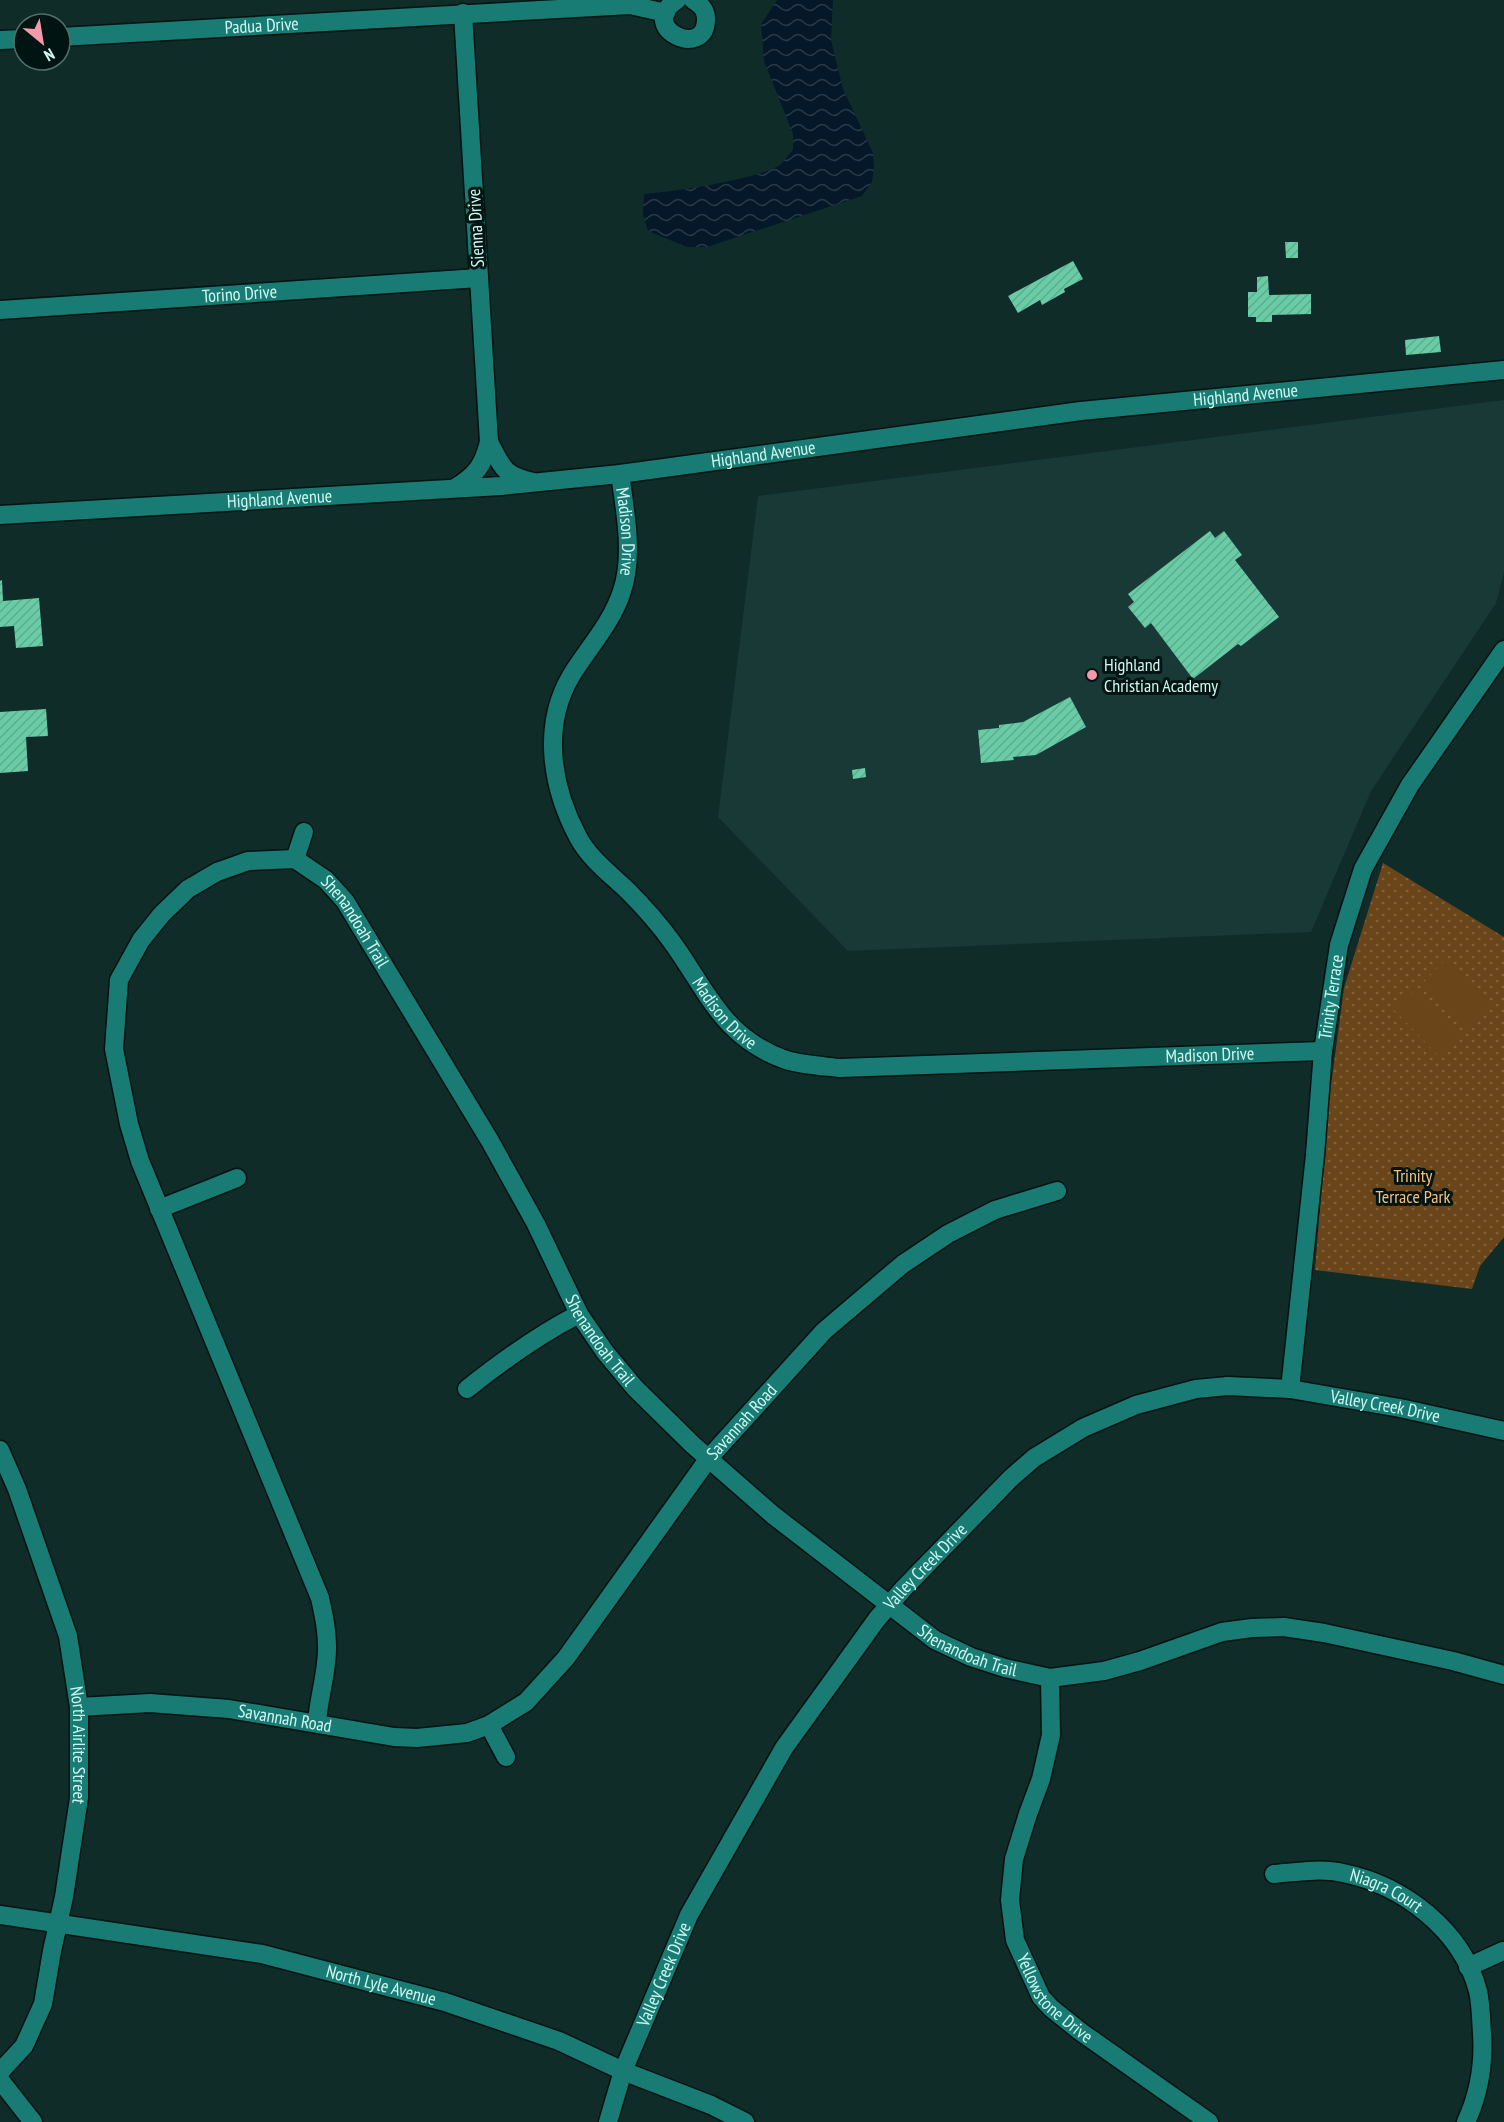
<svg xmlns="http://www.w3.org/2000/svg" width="1504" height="2122" viewBox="0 0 1504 2122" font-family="'PT Sans Narrow',sans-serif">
  <defs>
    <pattern id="grass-dots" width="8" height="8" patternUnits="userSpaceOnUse" patternTransform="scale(1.5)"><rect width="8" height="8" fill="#6b451a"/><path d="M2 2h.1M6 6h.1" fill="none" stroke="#7f613c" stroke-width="1.8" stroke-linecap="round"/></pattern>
    <pattern id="water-waves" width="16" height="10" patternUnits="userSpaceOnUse" patternTransform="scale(1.5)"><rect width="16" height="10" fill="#041829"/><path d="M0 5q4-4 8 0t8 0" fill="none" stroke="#283a48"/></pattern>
    <pattern id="building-hatch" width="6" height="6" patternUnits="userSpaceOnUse" patternTransform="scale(1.5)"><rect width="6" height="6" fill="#69cca6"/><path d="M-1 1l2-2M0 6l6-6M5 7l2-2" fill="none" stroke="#5eac8f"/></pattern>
  </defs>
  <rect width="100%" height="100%" fill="#0f2c29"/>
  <!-- built -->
  <path fill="#193936" d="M 1504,400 L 1504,572 L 1496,603 L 1371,791 L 1311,932 L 848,951 L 718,817 L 758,496 Z"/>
  <!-- grass -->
  <path fill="url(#grass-dots)" d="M 1383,863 L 1504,937 L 1504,1237 L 1480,1266 L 1472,1289 L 1315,1270 L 1328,1108 L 1344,988 Z"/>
  <!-- pitch -->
  <g fill="#6b451a">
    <path d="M 1444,961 L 1491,1008 L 1469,1030 L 1423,983 Z"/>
    <path d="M 1416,989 L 1462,1036 L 1440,1057 L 1394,1010 Z"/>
  </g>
  <!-- water -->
  <path fill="url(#water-waves)" d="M 777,0 L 833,0 L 831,40 L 843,89 L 873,153 L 874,167 L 872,182 L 862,196 L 707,247 L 687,247 L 648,231 L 643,214 L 644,194 C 671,192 762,179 781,164 C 785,160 789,154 793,150 L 793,134 L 764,61 L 761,24 Z"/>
  <!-- building -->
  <g fill="url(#building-hatch)">
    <path d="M 1285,242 L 1298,242 L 1298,258 L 1286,258 Z"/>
    <path d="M 1073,261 L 1083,279 L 1064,289 L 1065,292 L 1042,305 L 1040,300 L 1018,313 L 1008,296 Z"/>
    <path d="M 1268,276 L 1269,295 L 1311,294 L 1311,314 L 1272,315 L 1272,322 L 1256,322 L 1256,317 L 1248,317 L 1248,292 L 1257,292 L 1257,277 Z"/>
    <path d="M 1439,336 L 1441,352 L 1406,355 L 1405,340 Z"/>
    <path d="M 1210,531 L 1215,538 L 1224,531 L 1242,555 L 1235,560 L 1279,617 L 1241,646 L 1238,644 L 1193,679 L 1151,623 L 1145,628 L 1128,607 L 1134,602 L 1128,594 Z"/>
    <path d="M 2,580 L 3,601 L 39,598 L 43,646 L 16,648 L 14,626 L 0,627 L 0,581 Z"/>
    <path d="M 1070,697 L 1086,727 L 1036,755 L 1013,757 L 1014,760 L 981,763 L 978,730 L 999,728 L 999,725 L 1023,722 Z"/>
    <path d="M 46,709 L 48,736 L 26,737 L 28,771 L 0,773 L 0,712 Z"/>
    <path d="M 865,768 L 866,777 L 853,779 L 852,770 Z"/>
  </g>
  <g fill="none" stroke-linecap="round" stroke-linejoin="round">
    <!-- street casing -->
    <g stroke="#001411" stroke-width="21">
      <g id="street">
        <path d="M 677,0 C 635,27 707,62 706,18 C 706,10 700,4 693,0"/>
        <path id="s1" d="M 60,37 L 630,5 L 666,13"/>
        <path d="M 0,40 L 24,39"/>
        <path id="s2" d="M 0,310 L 479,278"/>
        <path d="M 489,442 C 503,468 503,475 533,482"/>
        <path id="s3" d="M 620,474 C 625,510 634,556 622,591 C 612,623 588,648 571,676 C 541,727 552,788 578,837 C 589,858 610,874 627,890 C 643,906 659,924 672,942 C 708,992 723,1038 786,1060 C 803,1065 822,1066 840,1068 L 1323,1051"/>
        <path d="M 455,488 C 476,475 483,466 489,442 L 463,13"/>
        <path d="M 295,859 L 304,832"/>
        <path d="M 159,1209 L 237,1178"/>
        <path d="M 467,1389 C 502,1361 540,1334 579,1314"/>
        <path id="s4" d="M 1290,1389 L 1315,1155 L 1323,1051 L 1339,945 L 1363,869 L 1410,785 L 1504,650"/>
        <path id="s5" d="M 0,1450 L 17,1489 L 68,1636 L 79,1707 L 79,1798 L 64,1897 L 52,1951 L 43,2004 L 24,2046 L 0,2072"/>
        <path id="s6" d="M 1050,1678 L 1051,1735 L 1041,1779 L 1028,1814 L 1014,1859 L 1010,1900 L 1015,1940 L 1041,1997 L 1051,2008 L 1081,2032 L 1209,2122"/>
        <path id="s7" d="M 79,1707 L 150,1703 L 229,1709 L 394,1737 L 417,1738 L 467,1733 L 489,1725 L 526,1702 L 566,1658 L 709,1458 L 824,1331 L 903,1264 L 948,1234 L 995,1210 L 1057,1191"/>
        <path id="s8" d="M 317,1723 C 318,1703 324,1684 326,1663 C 329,1641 325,1620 320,1598 L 140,1161 L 129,1124 L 114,1049 L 119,980 L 141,940 L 162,914 L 188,889 L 217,872 L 248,861 L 295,859 L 326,880 L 345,901 L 490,1141 L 536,1224 L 579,1314 L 605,1352 L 635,1388 L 693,1445 L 773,1515 L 935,1640 L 971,1657 L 1005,1668 L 1050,1678 L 1104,1671 L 1140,1661 L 1222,1632 L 1252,1628 L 1284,1627 L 1324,1633 L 1453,1661 L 1504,1675"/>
        <path d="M 489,1725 L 506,1757"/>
        <path id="s9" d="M 1274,1874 C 1296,1872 1321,1868 1343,1873 C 1403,1885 1462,1930 1478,1991 C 1481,2004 1481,2019 1482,2033 C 1484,2063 1479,2094 1466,2122"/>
        <path id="s10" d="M 0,1915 L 262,1954 L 445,2002 L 559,2041 L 623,2071 L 711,2105 L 745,2122"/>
        <path d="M 1468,1967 L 1503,1951"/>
        <path d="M 0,2080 L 33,2122"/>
        <path id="s11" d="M 608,2122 L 623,2071 L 689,1915 L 784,1748 L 877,1619 L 904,1588 L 1011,1478 L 1034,1458 L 1083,1428 L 1136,1405 L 1196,1389 L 1228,1386 L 1290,1389 L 1400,1408 L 1504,1431"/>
      </g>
    </g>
    <!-- secondary casing -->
    <g stroke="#001411" stroke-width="21">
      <g id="secondary">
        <path id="s12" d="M 0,515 L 501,486 L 620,474 L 1081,411 L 1504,370"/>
      </g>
    </g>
    <!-- street -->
    <use href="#street" stroke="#197c74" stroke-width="18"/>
    <!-- secondary -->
    <use href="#secondary" stroke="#197c74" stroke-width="18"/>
  </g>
  <!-- markers -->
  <circle fill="#f29aac" stroke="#001411" stroke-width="2" cx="1092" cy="675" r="6"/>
  <g text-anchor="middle" stroke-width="6" stroke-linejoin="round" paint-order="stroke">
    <!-- street labels -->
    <g font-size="18" fill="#cff8f2" stroke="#001411">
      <text dy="6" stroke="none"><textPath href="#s1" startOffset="202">Padua Drive</textPath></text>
      <text transform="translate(476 228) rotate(-93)" y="6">Sienna Drive</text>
      <text dy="6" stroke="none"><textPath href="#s2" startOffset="240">Torino Drive</textPath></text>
      <text dy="6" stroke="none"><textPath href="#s12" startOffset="1252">Highland Avenue</textPath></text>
      <text dy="6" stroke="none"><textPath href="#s12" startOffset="766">Highland Avenue</textPath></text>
      <text dy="6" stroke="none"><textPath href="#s12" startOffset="280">Highland Avenue</textPath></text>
      <text dy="6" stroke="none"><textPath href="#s3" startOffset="58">Madison Drive</textPath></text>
      <text dy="6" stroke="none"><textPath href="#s8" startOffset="1100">Shenandoah Trail</textPath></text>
      <text dy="6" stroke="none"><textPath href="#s4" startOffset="394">Trinity Terrace</textPath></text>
      <text dy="6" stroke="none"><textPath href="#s3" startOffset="616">Madison Drive</textPath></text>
      <text dy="6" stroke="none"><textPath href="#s3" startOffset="1120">Madison Drive</textPath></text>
      <text dy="6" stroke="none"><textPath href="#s8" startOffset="1586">Shenandoah Trail</textPath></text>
      <text dy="6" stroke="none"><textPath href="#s11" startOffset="1167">Valley Creek Drive</textPath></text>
      <text dy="6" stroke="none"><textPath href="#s7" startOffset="812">Savannah Road</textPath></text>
      <text dy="6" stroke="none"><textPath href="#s11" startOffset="645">Valley Creek Drive</textPath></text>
      <text dy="6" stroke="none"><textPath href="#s8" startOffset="2072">Shenandoah Trail</textPath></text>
      <text dy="6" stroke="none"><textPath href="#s7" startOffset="207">Savannah Road</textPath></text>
      <text dy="6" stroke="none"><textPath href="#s5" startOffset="308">North Airlite Street</textPath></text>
      <text dy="6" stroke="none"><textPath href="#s9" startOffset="116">Niagra Court</textPath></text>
      <text dy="6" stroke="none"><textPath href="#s11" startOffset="158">Valley Creek Drive</textPath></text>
      <text dy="6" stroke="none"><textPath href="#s10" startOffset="388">North Lyle Avenue</textPath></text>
      <text dy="6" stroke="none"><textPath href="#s6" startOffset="340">Yellowstone Drive</textPath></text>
    </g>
    <!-- poi labels -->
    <g font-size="18" fill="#cff8f2" stroke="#001411" text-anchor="start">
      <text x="1104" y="671">Highland<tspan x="1104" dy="21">Christian Academy</tspan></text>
    </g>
    <!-- park labels -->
    <g font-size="18" fill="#febe7b" stroke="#001411">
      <text x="1413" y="1182">Trinity<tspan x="1413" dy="21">Terrace Park</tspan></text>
    </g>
  </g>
  <!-- north arrow -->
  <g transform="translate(42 42) rotate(150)"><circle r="28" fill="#001411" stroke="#536f6b" stroke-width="1.5"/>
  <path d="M0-4.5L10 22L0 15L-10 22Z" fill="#f29aac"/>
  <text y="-9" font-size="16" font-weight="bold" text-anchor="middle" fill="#cff8f2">N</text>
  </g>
</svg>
